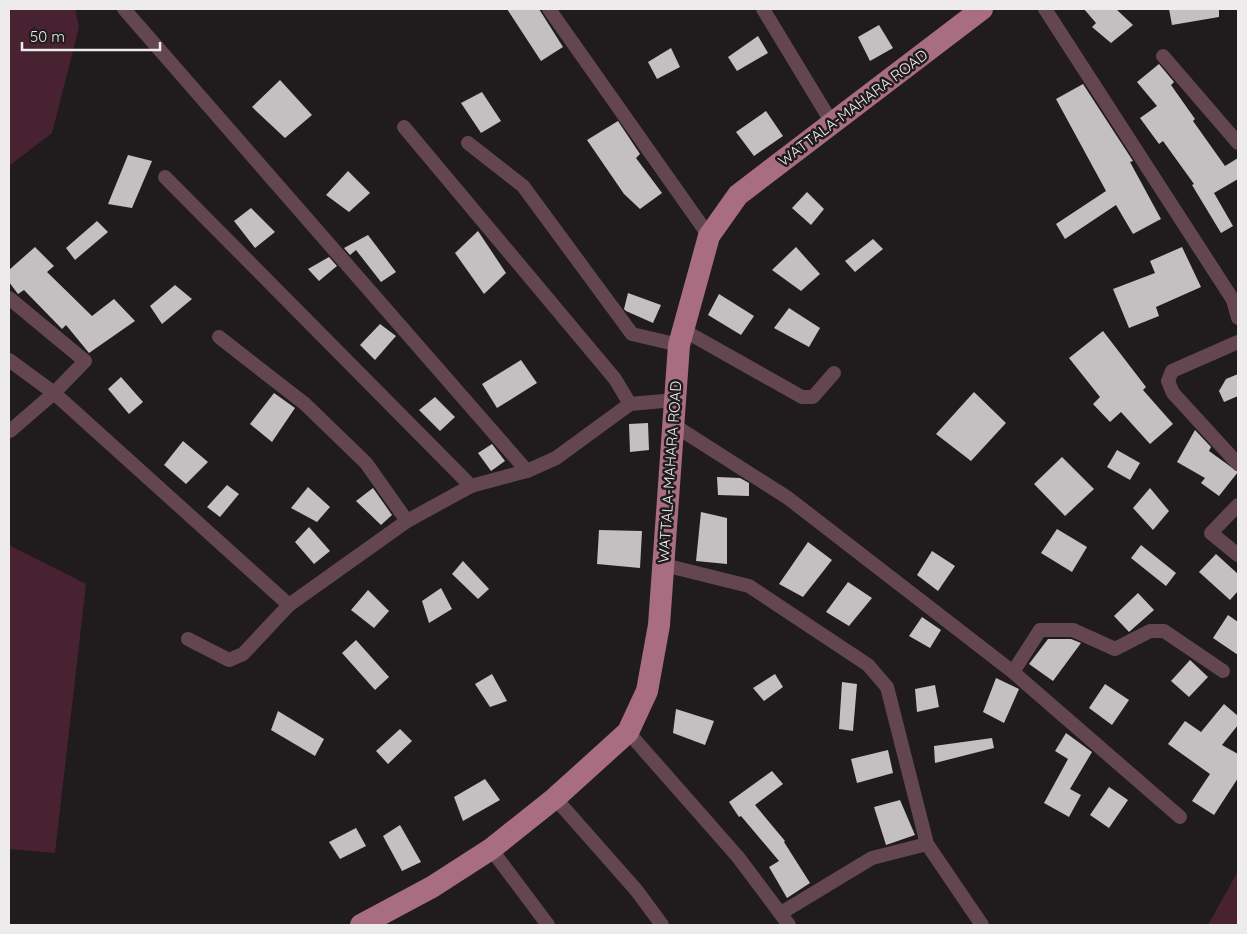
<svg xmlns="http://www.w3.org/2000/svg" width="1247" height="934" viewBox="0 0 1247 934" font-family="Quicksand,sans-serif">
  <rect width="100%" height="100%" fill="#201c1d"/>
  <!-- green -->
  <g fill="#482230">
    <path d="M 9,9 L 75,9 L 79,27 L 52,133 L 9,166 Z"/>
    <path d="M 9,545 L 86,584 L 55,853 L 9,849 Z"/>
    <path d="M 1238,871 L 1238,925 L 1208,925 Z"/>
  </g>
  <!-- building -->
  <g fill="#c4bfc0">
    <path d="M 507,9 L 539,9 L 563,47 L 541,61 Z"/>
    <path d="M 1084,9 L 1116,9 L 1133,25 L 1111,43 L 1092,27 L 1096,23 Z"/>
    <path d="M 1169,9 L 1219,9 L 1219,17 L 1172,25 Z"/>
    <path d="M 879,25 L 893,48 L 870,61 L 858,37 Z"/>
    <path d="M 758,36 L 768,53 L 737,71 L 728,57 Z"/>
    <path d="M 671,48 L 680,67 L 657,79 L 648,62 Z"/>
    <path d="M 1159,64 L 1174,82 L 1171,85 L 1195,119 L 1193,121 L 1225,166 L 1238,158 L 1238,179 L 1214,193 L 1233,226 L 1221,233 L 1192,185 L 1194,184 L 1163,141 L 1159,144 L 1140,118 L 1157,106 L 1137,82 Z"/>
    <path d="M 280,80 L 312,115 L 285,138 L 252,107 Z"/>
    <path d="M 1083,84 L 1133,161 L 1130,162 L 1161,219 L 1133,234 L 1116,205 L 1065,239 L 1056,224 L 1106,191 L 1056,99 Z"/>
    <path d="M 482,92 L 501,121 L 481,133 L 461,103 Z"/>
    <path d="M 766,111 L 783,136 L 754,156 L 736,132 Z"/>
    <path d="M 618,121 L 640,154 L 636,158 L 662,193 L 640,209 L 624,194 L 587,140 Z"/>
    <path d="M 128,155 L 152,161 L 132,208 L 108,204 Z"/>
    <path d="M 348,171 L 370,193 L 349,212 L 326,195 Z"/>
    <path d="M 807,192 L 824,209 L 811,225 L 792,208 Z"/>
    <path d="M 251,208 L 275,232 L 255,248 L 234,221 Z"/>
    <path d="M 97,221 L 108,232 L 75,260 L 66,248 Z"/>
    <path d="M 478,231 L 506,273 L 484,294 L 455,253 Z"/>
    <path d="M 368,235 L 396,272 L 381,282 L 356,250 L 350,255 L 344,248 Z"/>
    <path d="M 873,239 L 883,249 L 855,272 L 845,261 Z"/>
    <path d="M 35,247 L 54,266 L 47,272 L 92,316 L 114,299 L 135,321 L 89,353 L 66,325 L 62,329 L 24,290 L 18,294 L 9,282 L 9,270 Z"/>
    <path d="M 796,247 L 820,274 L 801,291 L 772,270 Z"/>
    <path d="M 1182,247 L 1201,287 L 1156,307 L 1159,316 L 1129,328 L 1113,289 L 1155,273 L 1150,261 Z"/>
    <path d="M 329,257 L 337,266 L 319,281 L 308,269 Z"/>
    <path d="M 175,285 L 192,299 L 162,324 L 150,306 Z"/>
    <path d="M 628,293 L 661,305 L 653,323 L 626,311 L 624,309 Z"/>
    <path d="M 719,294 L 754,316 L 741,335 L 708,315 Z"/>
    <path d="M 789,308 L 820,328 L 809,347 L 774,328 Z"/>
    <path d="M 380,324 L 396,336 L 375,360 L 360,345 Z"/>
    <path d="M 1103,331 L 1146,387 L 1143,390 L 1173,424 L 1150,444 L 1121,412 L 1110,422 L 1093,404 L 1100,397 L 1069,358 Z"/>
    <path d="M 521,360 L 537,383 L 497,408 L 482,384 Z"/>
    <path d="M 1238,374 L 1238,396 L 1224,402 L 1219,391 L 1226,379 Z"/>
    <path d="M 121,377 L 143,402 L 129,414 L 108,389 Z"/>
    <path d="M 974,392 L 1006,423 L 971,461 L 936,434 Z"/>
    <path d="M 274,393 L 295,408 L 272,442 L 250,424 Z"/>
    <path d="M 435,397 L 455,417 L 440,431 L 419,410 Z"/>
    <path d="M 648,423 L 649,450 L 630,452 L 629,424 Z"/>
    <path d="M 1195,430 L 1211,447 L 1209,451 L 1238,472 L 1219,496 L 1201,483 L 1205,478 L 1177,462 Z"/>
    <path d="M 183,441 L 208,462 L 186,484 L 164,465 Z"/>
    <path d="M 492,444 L 505,461 L 491,471 L 478,453 Z"/>
    <path d="M 1117,450 L 1140,463 L 1130,480 L 1107,467 Z"/>
    <path d="M 1062,457 L 1094,489 L 1065,516 L 1034,484 Z"/>
    <path d="M 717,477 L 740,478 L 749,483 L 749,496 L 718,495 Z"/>
    <path d="M 227,485 L 239,494 L 220,517 L 207,507 Z"/>
    <path d="M 308,487 L 330,507 L 317,522 L 291,508 Z"/>
    <path d="M 373,488 L 392,515 L 381,525 L 356,501 Z"/>
    <path d="M 1150,488 L 1169,511 L 1153,530 L 1133,508 Z"/>
    <path d="M 701,512 L 727,518 L 727,564 L 696,561 Z"/>
    <path d="M 309,527 L 330,551 L 314,564 L 295,542 Z"/>
    <path d="M 1057,529 L 1087,547 L 1072,572 L 1041,553 Z"/>
    <path d="M 599,530 L 642,531 L 640,568 L 597,564 Z"/>
    <path d="M 808,542 L 832,560 L 803,597 L 779,584 Z"/>
    <path d="M 1141,545 L 1176,573 L 1166,586 L 1131,558 Z"/>
    <path d="M 932,551 L 955,566 L 938,591 L 917,575 Z"/>
    <path d="M 1216,554 L 1238,574 L 1238,591 L 1230,600 L 1199,572 Z"/>
    <path d="M 463,561 L 489,589 L 478,599 L 452,574 Z"/>
    <path d="M 848,582 L 872,598 L 849,626 L 826,612 Z"/>
    <path d="M 441,588 L 452,609 L 429,623 L 422,601 Z"/>
    <path d="M 368,590 L 389,611 L 374,628 L 351,610 Z"/>
    <path d="M 1138,593 L 1154,610 L 1129,632 L 1114,616 Z"/>
    <path d="M 1228,615 L 1238,622 L 1238,655 L 1213,638 Z"/>
    <path d="M 922,617 L 941,630 L 930,648 L 909,636 Z"/>
    <path d="M 1048,639 L 1071,639 L 1081,643 L 1053,681 L 1029,664 Z"/>
    <path d="M 356,640 L 389,677 L 375,690 L 342,653 Z"/>
    <path d="M 1190,660 L 1208,677 L 1189,697 L 1171,681 Z"/>
    <path d="M 492,674 L 507,701 L 490,707 L 475,684 Z"/>
    <path d="M 775,674 L 783,687 L 764,701 L 753,688 Z"/>
    <path d="M 996,678 L 1019,689 L 1004,723 L 983,712 Z"/>
    <path d="M 842,682 L 857,684 L 853,731 L 839,729 Z"/>
    <path d="M 1105,684 L 1129,700 L 1112,725 L 1089,708 Z"/>
    <path d="M 935,685 L 939,707 L 917,712 L 915,689 Z"/>
    <path d="M 1224,704 L 1238,716 L 1238,725 L 1222,745 L 1238,754 L 1238,778 L 1214,815 L 1192,801 L 1210,774 L 1168,744 L 1185,721 L 1201,732 Z"/>
    <path d="M 676,709 L 714,721 L 705,745 L 673,733 Z"/>
    <path d="M 278,711 L 324,739 L 315,756 L 271,730 Z"/>
    <path d="M 400,729 L 412,741 L 388,764 L 376,751 Z"/>
    <path d="M 1066,733 L 1092,752 L 1070,789 L 1081,795 L 1069,817 L 1044,803 L 1068,759 L 1055,751 Z"/>
    <path d="M 992,738 L 994,748 L 935,763 L 934,746 Z"/>
    <path d="M 888,750 L 893,773 L 857,783 L 851,759 Z"/>
    <path d="M 772,771 L 783,784 L 755,805 L 785,841 L 784,842 L 810,883 L 787,898 L 769,867 L 779,861 L 741,816 L 739,817 L 729,802 Z"/>
    <path d="M 485,779 L 500,800 L 463,821 L 454,797 Z"/>
    <path d="M 1109,787 L 1128,800 L 1109,828 L 1090,815 Z"/>
    <path d="M 900,800 L 915,835 L 886,845 L 874,807 Z"/>
    <path d="M 400,825 L 421,862 L 402,871 L 383,836 Z"/>
    <path d="M 356,828 L 366,846 L 340,859 L 329,842 Z"/>
  </g>
  <g fill="none" stroke-linecap="round" stroke-linejoin="round">
    <!-- street -->
    <g stroke="#634650" stroke-width="14">
      <path d="M 124,9 L 527,471"/>
      <path d="M 549,9 L 709,236"/>
      <path d="M 763,9 L 832,123"/>
      <path d="M 1045,9 L 1233,300 L 1238,318"/>
      <path d="M 1163,56 L 1238,143"/>
      <path d="M 404,127 L 615,379 L 630,404"/>
      <path d="M 468,143 L 523,186 L 632,334 L 679,345"/>
      <path d="M 165,177 L 471,486"/>
      <path d="M 9,298 L 85,361 L 54,393 L 10,431 L 9,429"/>
      <path d="M 683,330 L 802,397 L 813,397 L 834,373"/>
      <path d="M 219,337 L 305,404 L 366,463 L 407,521"/>
      <path d="M 1238,342 L 1172,371 L 1168,381 L 1173,393 L 1238,464"/>
      <path d="M 9,360 L 54,393 L 289,605"/>
      <path d="M 672,424 L 788,498 L 1013,672 L 1180,817"/>
      <path d="M 1238,505 L 1211,533 L 1238,555"/>
      <path d="M 664,565 L 749,586 L 868,665 L 887,687 L 927,844 L 982,925"/>
      <path d="M 188,639 L 229,660 L 243,654 L 289,605 L 407,521 L 471,486 L 527,471 L 556,458 L 630,404 L 675,400"/>
      <path d="M 1013,672 L 1040,630 L 1073,630 L 1115,649 L 1150,631 L 1164,631 L 1223,671"/>
      <path d="M 628,732 L 738,857 L 789,925"/>
      <path d="M 555,798 L 637,891 L 662,925"/>
      <path d="M 491,849 L 548,925"/>
      <path d="M 781,913 L 872,858 L 927,844"/>
    </g>
    <!-- primary -->
    <path stroke="#a96d81" stroke-width="22" d="M 361,925 L 432,887 L 491,849 L 555,798 L 628,732 L 647,691 L 659,625 L 679,345 L 709,236 L 738,195 L 982,9"/>
  </g>
  <g text-anchor="middle" stroke-width="5" stroke-linejoin="round" paint-order="stroke">
    <!-- street labels -->
    <g font-size="15" fill="#edebec" stroke="#201c1d">
      <text transform="translate(853 108) rotate(-37)" y="5">WATTALA-MAHARA ROAD</text>
      <text transform="translate(670 472) rotate(-86)" y="5">WATTALA-MAHARA ROAD</text>
    </g>
  </g>
  <!-- border -->
  <rect width="1247" height="934" fill="none" stroke="#edebec" stroke-width="20"/>
  <!-- scale -->
  <path d="M22 42v8h138v-8" fill="none" stroke="#edebec" stroke-width="2.5"/>
  <text x="30" y="42" font-size="15" fill="#edebec" stroke="#201c1d" stroke-width="4" paint-order="stroke">50 m</text>
</svg>
